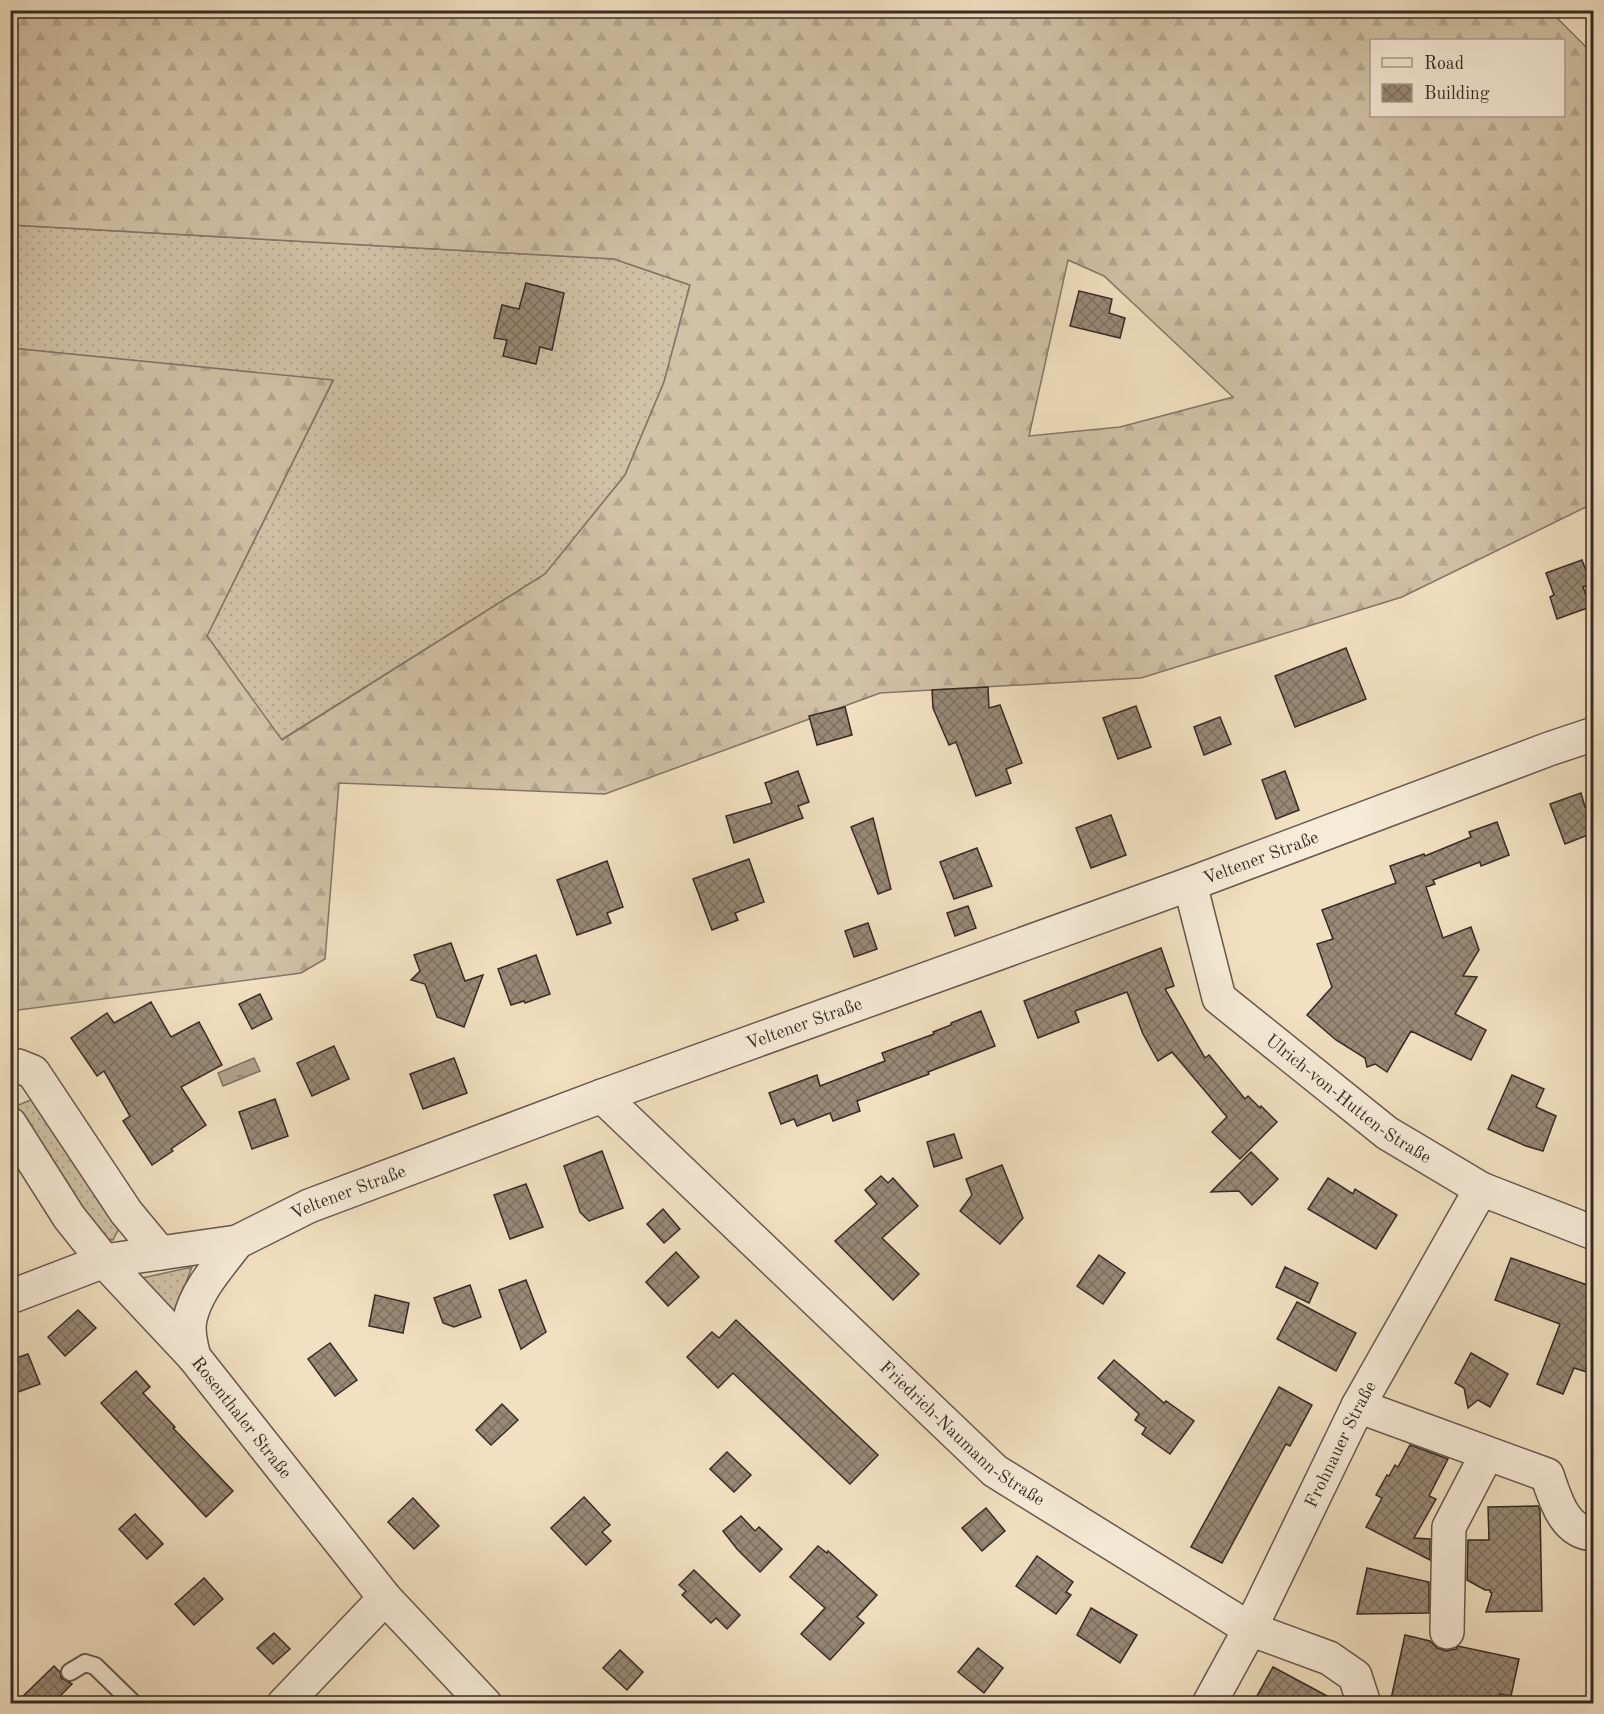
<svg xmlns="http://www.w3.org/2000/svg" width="1604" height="1714" viewBox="0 0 1604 1714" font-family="'Old Standard TT',serif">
  <defs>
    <pattern id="grass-dots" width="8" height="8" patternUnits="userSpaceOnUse" patternTransform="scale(1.5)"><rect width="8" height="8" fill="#d1c1a6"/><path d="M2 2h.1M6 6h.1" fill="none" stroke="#b4a68f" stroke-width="1.8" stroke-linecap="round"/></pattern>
    <pattern id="forest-firs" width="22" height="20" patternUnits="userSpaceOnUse" patternTransform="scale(1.5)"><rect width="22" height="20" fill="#d1c1a6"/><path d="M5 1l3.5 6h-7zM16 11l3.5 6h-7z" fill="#b4a68f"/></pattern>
    <pattern id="water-ripples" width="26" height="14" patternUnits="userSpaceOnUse" patternTransform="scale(1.5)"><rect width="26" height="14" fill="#b2a28c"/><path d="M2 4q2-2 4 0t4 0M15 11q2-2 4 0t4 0" fill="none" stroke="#928472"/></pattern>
    <pattern id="building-cross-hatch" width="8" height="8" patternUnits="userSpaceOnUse" patternTransform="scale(1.5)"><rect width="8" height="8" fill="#988976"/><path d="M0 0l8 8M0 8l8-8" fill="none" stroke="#7d7061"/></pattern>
  </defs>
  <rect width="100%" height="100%" fill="#f1e0c1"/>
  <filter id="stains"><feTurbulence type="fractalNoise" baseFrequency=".00333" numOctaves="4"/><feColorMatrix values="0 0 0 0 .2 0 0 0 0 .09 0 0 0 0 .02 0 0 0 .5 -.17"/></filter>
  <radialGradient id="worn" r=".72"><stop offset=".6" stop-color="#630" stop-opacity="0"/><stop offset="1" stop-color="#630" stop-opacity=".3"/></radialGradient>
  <!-- grass -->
  <g fill="url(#grass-dots)" stroke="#847666" stroke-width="1.5">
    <path d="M 10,225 L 614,259 L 690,285 L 664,382 L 625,475 L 545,574 L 281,740 L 207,636 L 333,381 L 11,348 Z"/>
    <path d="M 33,1099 L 120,1226 L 113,1240 L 99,1240 L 14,1119 L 16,1106 Z"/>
    <path d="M 192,1267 L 174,1314 L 142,1278 Z"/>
  </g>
  <!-- forest -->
  <path fill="url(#forest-firs)" stroke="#847666" stroke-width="1.5" fill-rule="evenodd" d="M 1549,10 L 1593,54 L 1594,489 L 1590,505 L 1402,597 L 1141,678 L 880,693 L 605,794 L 339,783 L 325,959 L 301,973 L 11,1011 L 10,348 L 333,380 L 207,636 L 282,740 L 545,574 L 625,475 L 664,382 L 690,285 L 614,259 L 11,225 L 11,11 ZM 1372,40 L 1564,40 L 1564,116 L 1372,116 ZM 1068,260 L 1104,276 L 1233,397 L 1120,427 L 1029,436 Z"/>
  <!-- water -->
  <path fill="url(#water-ripples)" stroke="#817263" stroke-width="1.5" d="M 254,1058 L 260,1071 L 223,1086 L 218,1073 Z"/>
  <!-- building -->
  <g fill="url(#building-cross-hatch)" stroke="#372b25" stroke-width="1.5">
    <path d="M 526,283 L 564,293 L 552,350 L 540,347 L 536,364 L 503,356 L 507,340 L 494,338 L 502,305 L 519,309 Z"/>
    <path d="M 1079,291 L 1112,299 L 1109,313 L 1125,318 L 1120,338 L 1070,326 Z"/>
    <path d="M 1582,560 L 1591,584 L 1583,587 L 1590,607 L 1557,619 L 1550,597 L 1554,595 L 1546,573 Z"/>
    <path d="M 1346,648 L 1366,699 L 1295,727 L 1275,676 Z"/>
    <path d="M 988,687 L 989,708 L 1000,705 L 1022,763 L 1006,769 L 1011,783 L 976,796 L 956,742 L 949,745 L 933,708 L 932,690 Z"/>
    <path d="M 1136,706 L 1151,747 L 1118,759 L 1103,718 Z"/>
    <path d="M 845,707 L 852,735 L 817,745 L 809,716 Z"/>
    <path d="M 1220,717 L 1231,744 L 1204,755 L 1194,727 Z"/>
    <path d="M 798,771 L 809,802 L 798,806 L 803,818 L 734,843 L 726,816 L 772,803 L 765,783 Z"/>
    <path d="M 1285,771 L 1299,810 L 1276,819 L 1262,780 Z"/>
    <path d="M 1581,793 L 1585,807 L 1593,804 L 1593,833 L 1565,844 L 1550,804 Z"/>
    <path d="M 1111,815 L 1126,855 L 1091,868 L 1076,828 Z"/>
    <path d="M 873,818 L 891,889 L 878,894 L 851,827 Z"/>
    <path d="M 1497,822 L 1509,855 L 1481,866 L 1480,862 L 1433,880 L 1435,884 L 1426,887 L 1443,938 L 1471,927 L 1479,950 L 1463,976 L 1477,977 L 1455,1014 L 1486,1030 L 1471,1060 L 1411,1031 L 1387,1072 L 1375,1064 L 1367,1067 L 1365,1058 L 1336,1040 L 1307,1015 L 1332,987 L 1317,944 L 1333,939 L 1322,910 L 1396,883 L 1390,866 L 1424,854 L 1425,856 L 1471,837 L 1469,832 Z"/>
    <path d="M 977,848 L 992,886 L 954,899 L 940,862 Z"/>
    <path d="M 749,859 L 764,902 L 735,913 L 738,920 L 712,930 L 693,879 Z"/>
    <path d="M 607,861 L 623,907 L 607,913 L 611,923 L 577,935 L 557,880 Z"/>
    <path d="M 968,906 L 976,928 L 955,936 L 947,913 Z"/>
    <path d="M 868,923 L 877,949 L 854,957 L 845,931 Z"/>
    <path d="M 451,943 L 465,981 L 483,975 L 464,1027 L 437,1017 L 425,984 L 411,980 L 420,971 L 414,955 Z"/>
    <path d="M 1161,948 L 1174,986 L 1165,989 L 1205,1058 L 1209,1055 L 1245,1099 L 1248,1096 L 1260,1108 L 1261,1106 L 1277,1122 L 1240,1159 L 1212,1132 L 1227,1117 L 1172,1052 L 1158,1061 L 1143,1034 L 1127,992 L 1075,1011 L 1079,1022 L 1038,1038 L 1024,1001 Z"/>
    <path d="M 536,955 L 550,994 L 525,1003 L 524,1001 L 511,1005 L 498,969 Z"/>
    <path d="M 260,994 L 272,1019 L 252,1029 L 239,1004 Z"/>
    <path d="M 151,1002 L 171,1037 L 199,1022 L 222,1065 L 181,1087 L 206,1125 L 171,1149 L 173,1151 L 152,1165 L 123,1121 L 130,1116 L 104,1071 L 97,1076 L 71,1038 L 107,1013 L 114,1023 Z"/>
    <path d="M 981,1011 L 995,1046 L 928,1072 L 929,1074 L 857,1101 L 860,1111 L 833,1121 L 830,1113 L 797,1126 L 794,1119 L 781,1124 L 769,1093 L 817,1075 L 820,1086 L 885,1061 L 882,1053 L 934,1034 L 933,1032 L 951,1025 L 951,1023 Z"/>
    <path d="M 334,1046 L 349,1079 L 312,1096 L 297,1063 Z"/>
    <path d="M 454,1058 L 467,1093 L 423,1109 L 410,1074 Z"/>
    <path d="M 1512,1075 L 1544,1089 L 1536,1107 L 1556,1116 L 1543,1151 L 1526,1146 L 1488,1129 Z"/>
    <path d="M 275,1099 L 288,1136 L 252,1149 L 239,1112 Z"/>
    <path d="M 954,1134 L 962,1158 L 934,1167 L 927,1142 Z"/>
    <path d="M 602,1151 L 623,1208 L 589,1221 L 580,1212 L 564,1166 Z"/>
    <path d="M 1251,1152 L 1278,1179 L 1252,1205 L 1239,1191 L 1211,1192 Z"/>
    <path d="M 1002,1165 L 1023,1218 L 1000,1244 L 960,1211 L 972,1195 L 966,1179 Z"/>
    <path d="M 881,1176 L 888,1183 L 893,1178 L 918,1206 L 882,1238 L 919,1274 L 893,1300 L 835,1241 L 877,1204 L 865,1190 Z"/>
    <path d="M 1328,1178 L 1353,1194 L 1355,1189 L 1397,1215 L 1376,1249 L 1308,1209 Z"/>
    <path d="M 526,1184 L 543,1227 L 510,1239 L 494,1195 Z"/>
    <path d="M 663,1209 L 680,1229 L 664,1243 L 647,1224 Z"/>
    <path d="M 676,1252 L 699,1277 L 668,1306 L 646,1282 Z"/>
    <path d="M 1099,1255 L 1125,1273 L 1103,1304 L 1077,1286 Z"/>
    <path d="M 1511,1258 L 1593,1287 L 1593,1374 L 1574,1368 L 1563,1394 L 1537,1384 L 1560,1324 L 1495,1300 Z"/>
    <path d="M 1285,1267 L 1318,1283 L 1309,1303 L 1276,1287 Z"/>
    <path d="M 526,1280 L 546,1332 L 521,1349 L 499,1290 Z"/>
    <path d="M 470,1285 L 481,1317 L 454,1327 L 443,1323 L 434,1298 Z"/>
    <path d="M 375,1295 L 409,1303 L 403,1333 L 369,1326 Z"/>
    <path d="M 1297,1302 L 1356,1333 L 1336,1371 L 1277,1339 Z"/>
    <path d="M 78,1310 L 96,1328 L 65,1356 L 48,1337 Z"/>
    <path d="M 736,1320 L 878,1455 L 850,1484 L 733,1373 L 718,1388 L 687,1357 L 712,1332 L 719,1338 Z"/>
    <path d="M 330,1343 L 357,1380 L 335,1396 L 308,1359 Z"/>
    <path d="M 1471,1353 L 1508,1374 L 1490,1407 L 1478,1400 L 1468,1408 L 1464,1388 L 1455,1383 Z"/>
    <path d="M 28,1354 L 40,1384 L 10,1395 L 10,1360 Z"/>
    <path d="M 1114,1360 L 1164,1403 L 1166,1401 L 1194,1421 L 1170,1454 L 1142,1434 L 1146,1428 L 1135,1420 L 1139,1414 L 1098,1378 Z"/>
    <path d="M 136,1371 L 150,1387 L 143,1393 L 175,1427 L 173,1428 L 233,1491 L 206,1517 L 101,1403 Z"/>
    <path d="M 1279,1387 L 1312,1405 L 1290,1446 L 1286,1444 L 1222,1563 L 1191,1547 Z"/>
    <path d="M 502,1404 L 518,1420 L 491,1445 L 476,1430 Z"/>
    <path d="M 1410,1445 L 1448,1459 L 1429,1496 L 1436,1499 L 1414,1538 L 1430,1539 L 1430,1560 L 1366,1527 L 1382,1498 L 1376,1495 L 1387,1475 L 1389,1476 L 1395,1465 L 1398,1467 Z"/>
    <path d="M 727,1452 L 751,1475 L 734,1492 L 710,1469 Z"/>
    <path d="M 584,1497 L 610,1525 L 602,1532 L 611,1541 L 586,1565 L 551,1528 Z"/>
    <path d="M 413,1498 L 439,1526 L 414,1549 L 388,1522 Z"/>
    <path d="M 1538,1506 L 1540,1510 L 1542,1611 L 1486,1612 L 1492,1593 L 1490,1592 L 1490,1590 L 1485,1590 L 1467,1580 L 1468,1540 L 1489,1540 L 1488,1507 Z"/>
    <path d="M 986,1508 L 1005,1531 L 982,1551 L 962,1528 Z"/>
    <path d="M 135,1514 L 163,1544 L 147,1559 L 119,1529 Z"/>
    <path d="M 741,1516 L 755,1531 L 759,1527 L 782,1549 L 760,1572 L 737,1549 L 723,1531 Z"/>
    <path d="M 818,1546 L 827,1553 L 828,1551 L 877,1595 L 857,1617 L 864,1623 L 830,1660 L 801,1634 L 825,1608 L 790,1577 Z"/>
    <path d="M 1037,1556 L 1073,1582 L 1066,1592 L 1071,1595 L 1056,1614 L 1016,1586 Z"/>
    <path d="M 1367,1568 L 1429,1582 L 1429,1613 L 1357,1614 Z"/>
    <path d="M 694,1570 L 740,1615 L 727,1629 L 716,1618 L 711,1623 L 682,1595 L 686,1591 L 679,1585 Z"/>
    <path d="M 204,1578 L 223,1599 L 194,1625 L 175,1604 Z"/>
    <path d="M 1091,1608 L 1137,1635 L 1120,1663 L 1077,1635 Z"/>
    <path d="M 274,1633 L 290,1649 L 273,1664 L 257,1648 Z"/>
    <path d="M 1405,1635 L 1430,1641 L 1437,1648 L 1446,1651 L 1456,1649 L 1458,1646 L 1519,1659 L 1511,1696 L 1500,1694 L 1498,1704 L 1414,1704 L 1391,1699 Z"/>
    <path d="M 978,1648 L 1003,1668 L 984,1693 L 958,1672 Z"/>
    <path d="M 620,1650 L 643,1672 L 627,1690 L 603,1668 Z"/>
    <path d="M 54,1666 L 60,1672 L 61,1678 L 72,1684 L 52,1704 L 15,1704 Z"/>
    <path d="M 1273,1667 L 1342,1704 L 1270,1704 L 1257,1696 Z"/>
  </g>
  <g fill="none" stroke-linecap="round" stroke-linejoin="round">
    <!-- service casing -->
    <g stroke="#66584c" stroke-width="20">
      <path id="service" d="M 70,1672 L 85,1663 L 95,1666 L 134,1704"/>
    </g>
    <!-- minor casing -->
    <g stroke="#66584c" stroke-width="36">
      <g id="minor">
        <path id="s1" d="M 1190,884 L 1219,998 L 1387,1133 L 1481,1189 L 1594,1233"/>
        <path d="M 10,1069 L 18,1066 L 33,1072 L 126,1212 L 160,1253"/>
        <path id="s2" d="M 602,1096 L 995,1471 L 1250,1629 L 1329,1658 L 1355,1676 L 1364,1704"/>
        <path id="s3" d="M 10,1124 L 69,1217 L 104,1261 L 194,1357 L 385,1598 L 485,1704"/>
        <path id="s4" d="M 10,1297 L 104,1261 L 237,1242 L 309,1206 L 602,1096 L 1190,884 L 1549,749 L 1594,734"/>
        <path d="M 194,1357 C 191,1345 187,1332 190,1319 C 196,1290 220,1265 237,1242"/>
        <path d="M 1358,1406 L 1547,1475 C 1555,1498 1564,1533 1594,1534"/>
        <path d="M 1447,1632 L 1449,1527 L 1487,1454"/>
        <path d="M 284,1704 L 385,1598"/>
        <path id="s5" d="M 1209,1704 L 1250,1629 L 1358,1406 L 1481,1189"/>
      </g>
    </g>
    <!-- service -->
    <use href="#service" stroke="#f6ebd7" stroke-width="16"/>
    <!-- minor -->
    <use href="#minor" stroke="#f6ebd7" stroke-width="33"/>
  </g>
  <g text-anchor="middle" stroke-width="5" stroke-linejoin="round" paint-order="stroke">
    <!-- street labels -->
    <g font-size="18" fill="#372b25" stroke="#f6ebd7">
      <text dy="6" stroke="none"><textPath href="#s4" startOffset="1329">Veltener Straße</textPath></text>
      <text dy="6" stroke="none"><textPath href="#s4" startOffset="843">Veltener Straße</textPath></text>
      <text dy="6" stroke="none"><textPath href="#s1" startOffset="282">Ulrich-von-Hutten-Straße</textPath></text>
      <text dy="6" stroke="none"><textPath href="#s4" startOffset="357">Veltener Straße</textPath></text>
      <text dy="6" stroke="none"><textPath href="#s3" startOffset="375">Rosenthaler Straße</textPath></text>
      <text dy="6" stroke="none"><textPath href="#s2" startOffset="494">Friedrich-Naumann-Straße</textPath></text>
      <text dy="6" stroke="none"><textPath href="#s5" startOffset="291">Frohnauer Straße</textPath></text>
    </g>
  </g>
  <!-- margin -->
  <rect width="1604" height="1714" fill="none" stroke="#f1e0c1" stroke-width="36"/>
  <rect x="12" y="12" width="1580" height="1690" fill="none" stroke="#372b25" stroke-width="3"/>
  <rect x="18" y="18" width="1568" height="1678" fill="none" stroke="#372b25" stroke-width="1.5"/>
  <!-- legend -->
  <rect x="1370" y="39" width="195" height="78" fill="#f6ebd7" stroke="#aa9e90" stroke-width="1.5"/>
  <rect x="1382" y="58" width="30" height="9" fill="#f6ebd7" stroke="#aa9e90" stroke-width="1.5"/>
  <text x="1424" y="69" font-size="18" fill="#372b25">Road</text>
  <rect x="1382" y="84" width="30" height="18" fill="url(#building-cross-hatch)" stroke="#aa9e90" stroke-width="1.5"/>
  <text x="1424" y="99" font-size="18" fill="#372b25">Building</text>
  <rect width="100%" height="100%" filter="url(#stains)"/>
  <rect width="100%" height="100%" fill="url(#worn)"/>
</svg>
